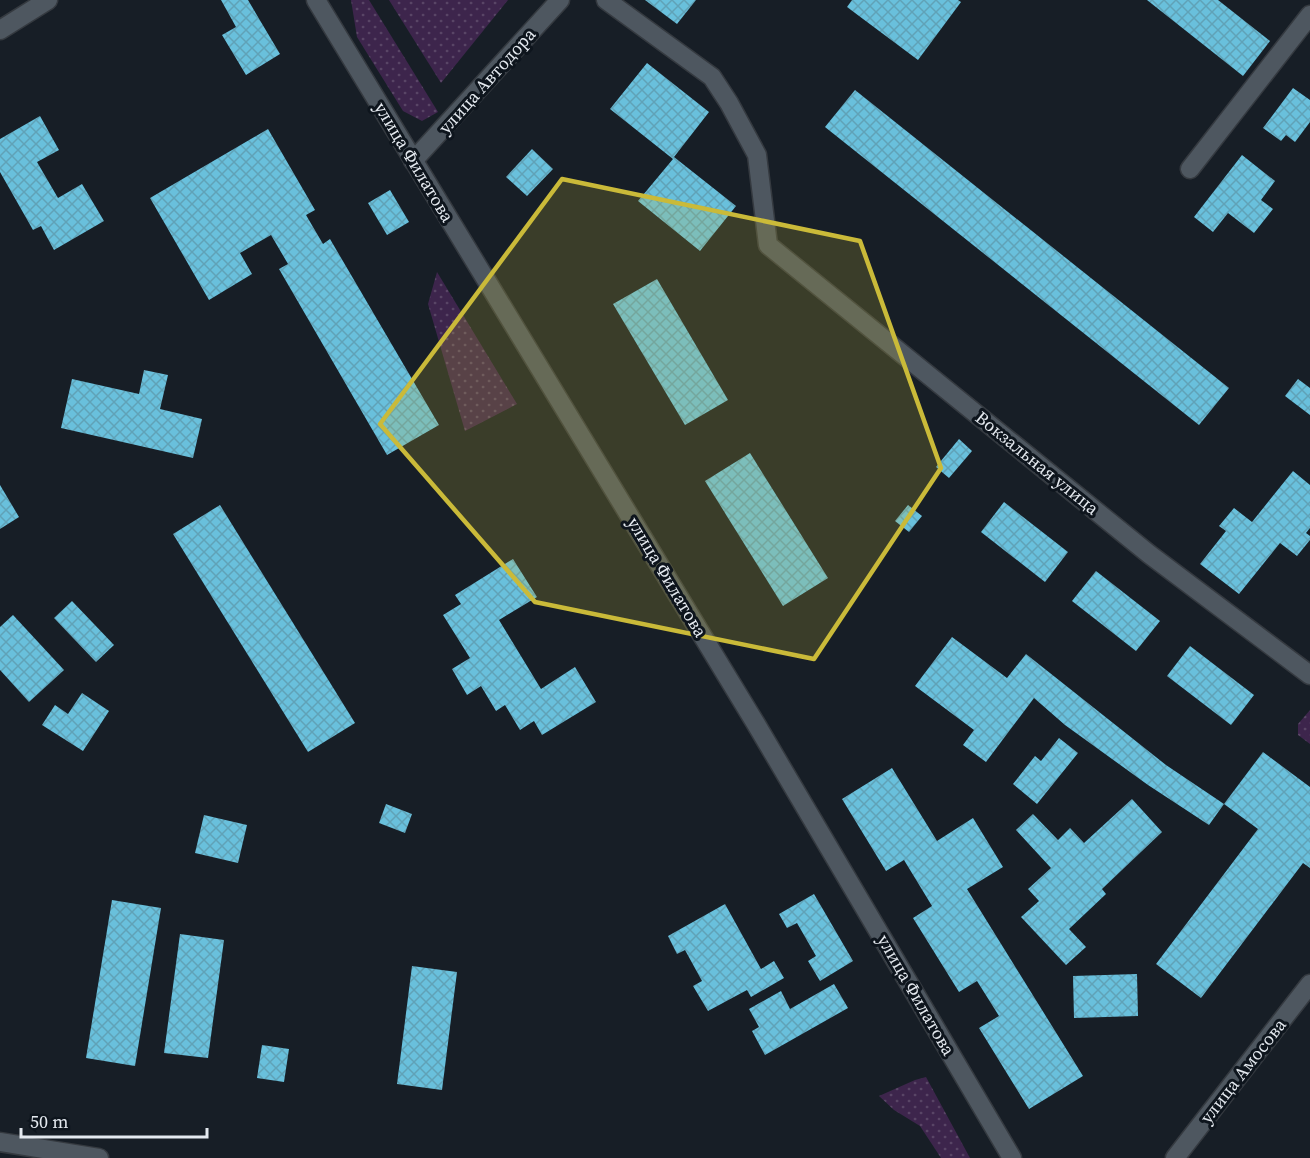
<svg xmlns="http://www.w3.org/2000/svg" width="1310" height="1158" viewBox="0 0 1310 1158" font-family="'Source Serif 4',serif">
  <defs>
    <pattern id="grass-dots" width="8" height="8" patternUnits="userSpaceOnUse" patternTransform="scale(1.5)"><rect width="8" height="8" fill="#3d254c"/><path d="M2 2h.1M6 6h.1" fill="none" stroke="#594566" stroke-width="1.8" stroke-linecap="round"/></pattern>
    <pattern id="building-cross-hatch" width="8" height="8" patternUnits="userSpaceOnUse" patternTransform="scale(1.5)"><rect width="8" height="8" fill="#69c0dc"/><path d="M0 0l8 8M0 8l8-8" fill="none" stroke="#60a2b7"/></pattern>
  </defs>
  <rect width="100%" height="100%" fill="#171e26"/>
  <!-- grass -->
  <g fill="url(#grass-dots)">
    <path d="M 351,0 L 369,0 L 438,112 L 422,121 L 403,111 L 357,37 Z"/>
    <path d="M 389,0 L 508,0 L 441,83 Z"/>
    <path d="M 437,272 L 517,404 L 465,431 L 428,304 Z"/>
    <path d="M 1310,710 L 1310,744 L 1298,735 L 1298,724 Z"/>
    <path d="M 926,1077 L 970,1158 L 941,1158 L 920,1126 L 894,1110 L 879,1096 L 915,1080 Z"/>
  </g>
  <!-- building -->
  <g fill="url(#building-cross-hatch)">
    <path d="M 221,0 L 248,0 L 280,54 L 246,75 L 222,35 L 236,27 Z"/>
    <path d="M 645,0 L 696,0 L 677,24 Z"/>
    <path d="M 852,0 L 958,0 L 961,2 L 918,60 L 847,7 Z"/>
    <path d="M 1147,0 L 1218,0 L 1270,41 L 1243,76 Z"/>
    <path d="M 647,63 L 709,112 L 674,157 L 736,206 L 700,251 L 638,201 L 673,159 L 610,109 Z"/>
    <path d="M 1293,88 L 1310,100 L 1310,122 L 1295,142 L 1286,135 L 1281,141 L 1263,128 Z"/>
    <path d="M 855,90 L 1229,388 L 1199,425 L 825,127 Z"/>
    <path d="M 40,116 L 59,150 L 37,162 L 58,198 L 82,184 L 104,221 L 54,250 L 41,226 L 33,230 L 0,172 L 0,139 Z"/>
    <path d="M 268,129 L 315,210 L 306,215 L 323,244 L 330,239 L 439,425 L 387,455 L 279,269 L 288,264 L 271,235 L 240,253 L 252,274 L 209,300 L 150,198 Z"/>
    <path d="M 532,149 L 553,169 L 527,196 L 506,177 Z"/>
    <path d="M 1242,155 L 1275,181 L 1261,200 L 1273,209 L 1254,233 L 1228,213 L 1213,232 L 1194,217 Z"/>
    <path d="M 390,190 L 409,222 L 387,235 L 368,203 Z"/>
    <path d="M 657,279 L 728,400 L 685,425 L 613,304 Z"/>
    <path d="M 144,370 L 168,375 L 160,409 L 202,419 L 193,458 L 61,428 L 72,379 L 139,394 Z"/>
    <path d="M 1298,379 L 1310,388 L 1310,415 L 1285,396 Z"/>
    <path d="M 959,439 L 972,451 L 949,478 L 936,467 Z"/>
    <path d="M 750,453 L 828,578 L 783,606 L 705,481 Z"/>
    <path d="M 1293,471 L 1310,485 L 1310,528 L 1306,533 L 1310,536 L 1310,540 L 1297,556 L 1280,543 L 1239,594 L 1200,564 L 1226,531 L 1219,526 L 1234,508 L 1252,522 Z"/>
    <path d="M 0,485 L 19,517 L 0,529 Z"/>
    <path d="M 1004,502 L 1068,552 L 1045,582 L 981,532 Z"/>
    <path d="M 220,505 L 355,723 L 308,752 L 173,534 Z"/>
    <path d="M 908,505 L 922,516 L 909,532 L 895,521 Z"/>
    <path d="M 513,559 L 537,597 L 499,620 L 541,689 L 575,667 L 596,702 L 542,735 L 534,721 L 520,730 L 505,705 L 496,711 L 481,686 L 467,695 L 452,669 L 470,658 L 443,615 L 461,604 L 455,595 Z"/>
    <path d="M 1096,571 L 1160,621 L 1136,651 L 1072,601 Z"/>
    <path d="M 72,601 L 114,645 L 96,662 L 54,618 Z"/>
    <path d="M 13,615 L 64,670 L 29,702 L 0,670 L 0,627 Z"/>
    <path d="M 952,637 L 1007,678 L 1026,654 L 1166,765 L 1224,804 L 1209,825 L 1148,785 L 1065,725 L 1034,698 L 986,762 L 963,745 L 974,730 L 915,686 Z"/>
    <path d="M 1190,646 L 1254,695 L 1231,725 L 1167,676 Z"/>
    <path d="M 82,693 L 109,711 L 83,751 L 42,725 L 55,705 L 68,714 Z"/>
    <path d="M 1059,738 L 1078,753 L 1037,804 L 1013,784 L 1035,756 L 1041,761 Z"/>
    <path d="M 1263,752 L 1310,787 L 1310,868 L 1303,863 L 1201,998 L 1156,964 L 1258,829 L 1224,804 Z"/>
    <path d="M 892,768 L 937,841 L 973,818 L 1003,867 L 967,889 L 1083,1076 L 1029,1109 L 979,1028 L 999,1016 L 977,981 L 959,992 L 913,918 L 932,906 L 904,860 L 886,871 L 842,799 Z"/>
    <path d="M 1132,799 L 1162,832 L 1102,889 L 1106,894 L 1069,929 L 1086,947 L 1066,965 L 1021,917 L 1039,901 L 1028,889 L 1051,868 L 1016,830 L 1033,814 L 1058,840 L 1070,828 L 1084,843 Z"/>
    <path d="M 386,804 L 412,814 L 405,833 L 379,823 Z"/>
    <path d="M 204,815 L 247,825 L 238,863 L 195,853 Z"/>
    <path d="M 814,894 L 853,961 L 820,981 L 808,961 L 816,956 L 797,923 L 787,928 L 779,914 Z"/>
    <path d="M 112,900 L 161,908 L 135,1066 L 86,1058 Z"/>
    <path d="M 725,904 L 761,969 L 774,961 L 784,978 L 751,997 L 747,990 L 708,1011 L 693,986 L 702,981 L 685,950 L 677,954 L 668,936 Z"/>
    <path d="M 180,934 L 224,940 L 208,1058 L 164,1053 Z"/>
    <path d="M 412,966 L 457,972 L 442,1090 L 397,1084 Z"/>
    <path d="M 1137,974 L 1138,1016 L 1074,1018 L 1073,976 Z"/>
    <path d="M 834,984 L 848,1008 L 765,1055 L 752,1031 L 759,1027 L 749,1009 L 781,991 L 790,1009 Z"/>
    <path d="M 262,1045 L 289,1049 L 284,1082 L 257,1078 Z"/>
  </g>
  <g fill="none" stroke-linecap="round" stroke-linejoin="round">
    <!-- minor casing -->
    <g stroke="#353a40" stroke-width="21">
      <g id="minor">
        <path d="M 316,0 L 756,724 L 1012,1158"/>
        <path d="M 606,0 L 712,77 L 729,103 L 757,155 L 768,245 L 1149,554 L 1310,675"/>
        <path d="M 0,30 L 48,0"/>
        <path d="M 413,161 L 560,0"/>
        <path d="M 1190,169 L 1310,15"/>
        <path d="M 0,1142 L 99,1158"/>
        <path d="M 1175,1158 L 1310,984"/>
      </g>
    </g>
    <!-- minor -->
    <use href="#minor" stroke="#4e5760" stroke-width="18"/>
  </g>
  <!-- marked area -->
  <path fill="#caba39" fill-opacity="0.2" stroke="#caba39" stroke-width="4.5" stroke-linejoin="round" d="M 562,179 L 860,241 L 941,468 L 814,659 L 535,602 L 380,424 Z"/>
  <g text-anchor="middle" stroke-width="6" stroke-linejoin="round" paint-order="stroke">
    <!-- street labels -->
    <g font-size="18" fill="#e4e9ef" stroke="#0e151d">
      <text transform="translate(487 81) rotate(-48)" y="6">улица Автодора</text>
      <text transform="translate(414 162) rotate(59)" y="6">улица Филатова</text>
      <text transform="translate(1037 463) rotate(39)" y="6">Вокзальная улица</text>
      <text transform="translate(667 577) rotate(59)" y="6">улица Филатова</text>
      <text transform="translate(916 995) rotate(60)" y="6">улица Филатова</text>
      <text transform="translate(1243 1071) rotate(-52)" y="6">улица Амосова</text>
    </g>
  </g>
  <!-- scale -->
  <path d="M21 1128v9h186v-9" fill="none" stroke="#e4e9ef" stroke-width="3"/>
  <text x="30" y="1128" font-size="18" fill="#e4e9ef" stroke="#0e151d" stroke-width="4.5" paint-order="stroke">50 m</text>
</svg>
